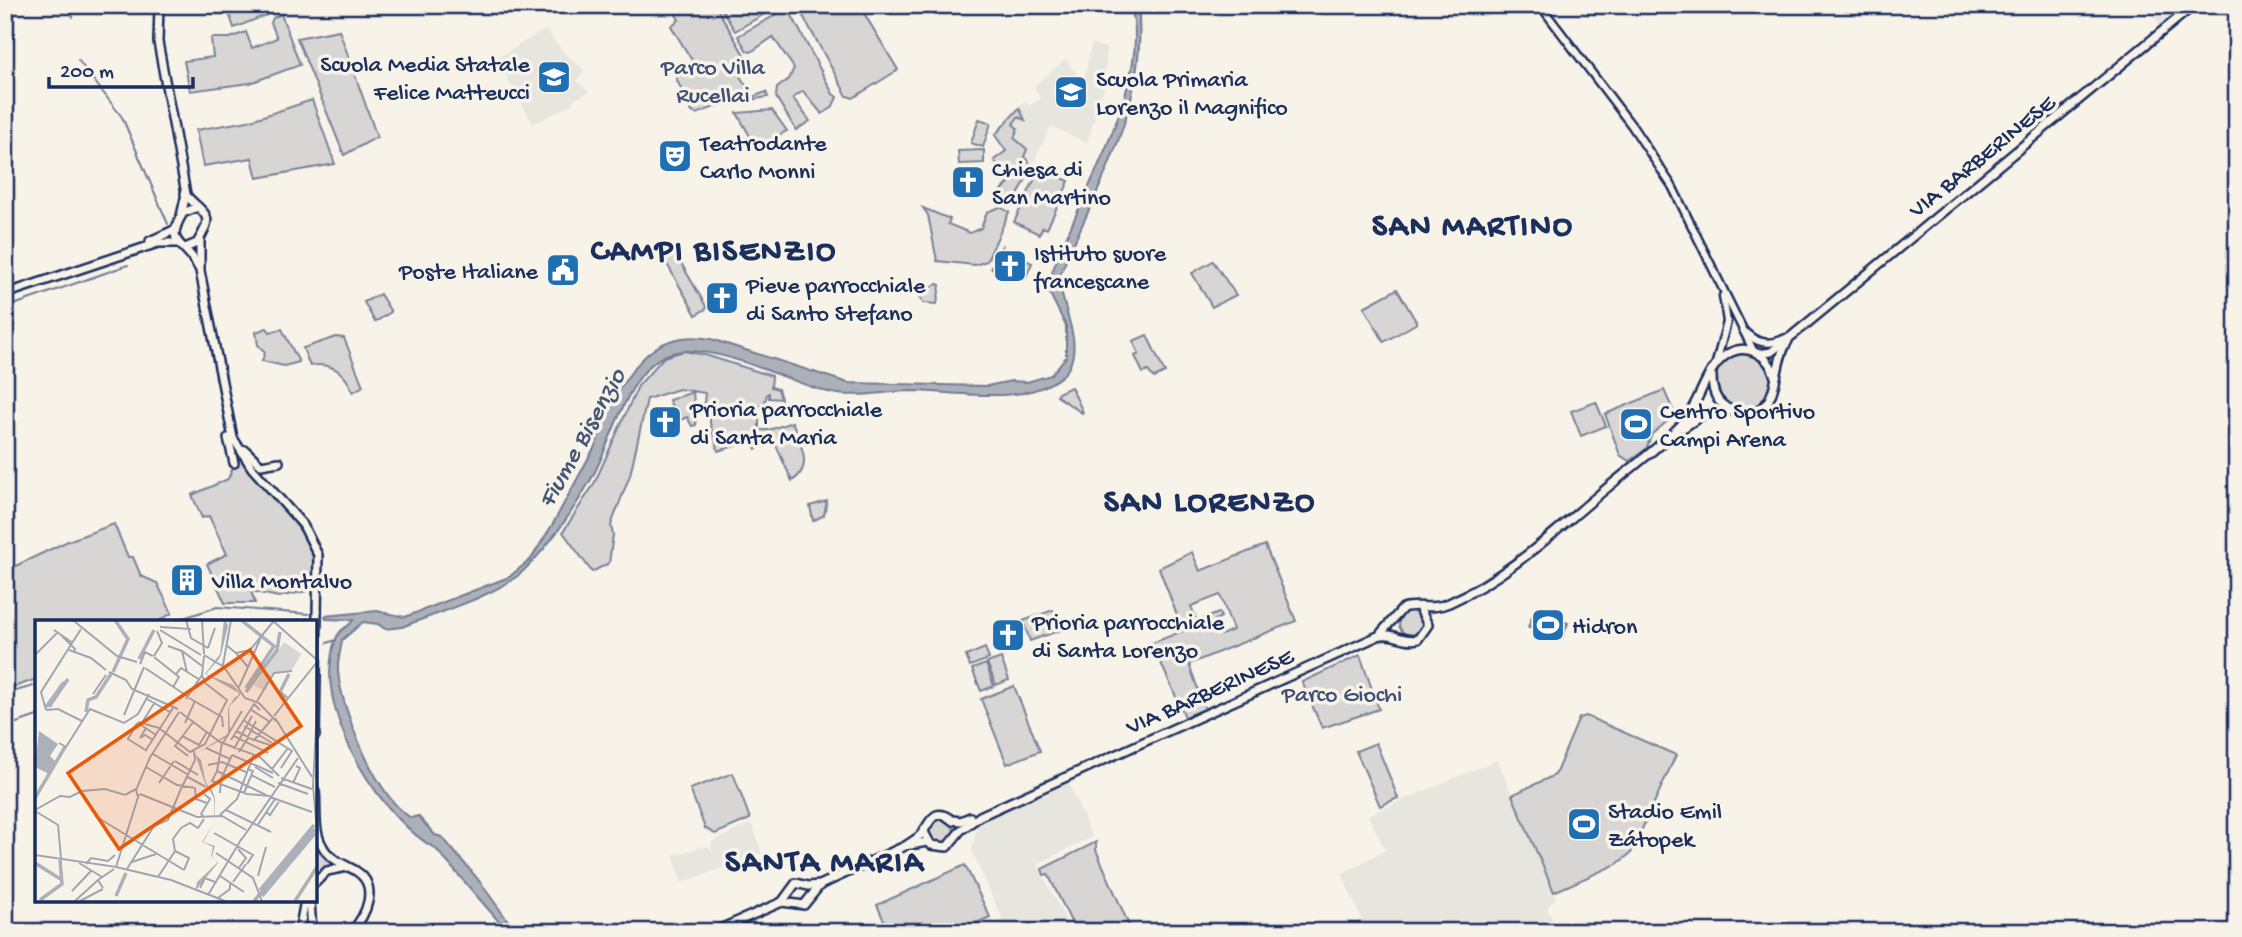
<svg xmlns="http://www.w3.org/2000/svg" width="2242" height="937" viewBox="0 0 2242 937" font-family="'Gochi Hand',sans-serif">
  <rect width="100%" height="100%" fill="#f7f3e8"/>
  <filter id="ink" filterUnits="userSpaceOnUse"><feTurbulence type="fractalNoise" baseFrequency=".0143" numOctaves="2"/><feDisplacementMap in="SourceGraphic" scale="14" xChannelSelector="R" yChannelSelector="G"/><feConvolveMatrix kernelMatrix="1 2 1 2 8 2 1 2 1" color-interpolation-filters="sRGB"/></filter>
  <g filter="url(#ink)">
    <!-- built -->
    <g fill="#e6e5de">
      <path d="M 2144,5 L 2202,5 L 2167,34 Z"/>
      <path d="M 546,29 L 563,52 L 584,70 L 577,81 L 589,92 L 573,100 L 574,103 L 533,124 L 496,59 Z"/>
      <path d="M 1092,43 L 1106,49 L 1106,81 L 1087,143 L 1051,126 L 1032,165 L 1019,169 L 995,135 L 1025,100 L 1029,106 L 1041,99 L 1034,86 L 1066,59 L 1083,85 Z"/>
      <path d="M 1497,760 L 1556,898 L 1547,907 L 1557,932 L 1367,932 L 1342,874 L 1385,850 L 1368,815 Z"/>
      <path d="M 1063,770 L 1092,837 L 1037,864 L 1072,932 L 1008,932 L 972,851 L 980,809 Z"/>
      <path d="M 749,824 L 753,827 L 762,853 L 682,883 L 673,855 L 707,846 L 711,850 L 712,842 Z"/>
    </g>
    <!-- green -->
    <g fill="#d7d6d4" stroke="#798299" stroke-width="2" fill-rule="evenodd">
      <path d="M 238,5 L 277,5 L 279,10 L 234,28 L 228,10 Z"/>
      <path d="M 679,5 L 715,5 L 750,65 L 738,73 L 747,87 L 741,92 L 747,99 L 766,92 L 768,97 L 720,105 L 696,114 L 692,112 L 676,78 L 680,75 L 678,71 L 693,62 L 671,26 L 679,20 L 673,9 Z"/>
      <path d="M 719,5 L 770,5 L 773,9 L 735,31 Z"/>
      <path d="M 797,5 L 859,5 L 898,70 L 853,98 L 847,96 Z"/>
      <path d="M 788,8 L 833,94 L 837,97 L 832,108 L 822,114 L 803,91 L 793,98 L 810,121 L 796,130 L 776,97 L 777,88 L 789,79 L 794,68 L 773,37 L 751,52 L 747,51 L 738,36 Z"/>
      <path d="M 281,14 L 300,65 L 250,83 L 190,91 L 184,61 L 213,57 L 211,38 L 230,38 L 246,32 L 252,48 L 277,38 L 271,23 L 273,18 Z"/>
      <path d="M 339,30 L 377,137 L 344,155 L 297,38 Z"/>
      <path d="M 312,100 L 335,164 L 257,178 L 252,158 L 203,166 L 196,130 L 248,121 Z"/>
      <path d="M 1019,108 L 1025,120 L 1018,117 L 1013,124 L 1018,129 L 1014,138 L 1027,149 L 1024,157 L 1032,166 L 1013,206 L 995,198 L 1018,173 L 1008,178 L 994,160 L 1006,151 L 995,135 Z"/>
      <path d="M 772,110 L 787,131 L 756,147 L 737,113 Z"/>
      <path d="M 979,119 L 991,123 L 983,147 L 971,143 Z"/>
      <path d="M 984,150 L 984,163 L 959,164 L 958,151 Z"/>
      <path d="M 1040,168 L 1069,181 L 1047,229 L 1043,227 L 1039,234 L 1014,222 Z"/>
      <path d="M 1000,207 L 1009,212 L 987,261 L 975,265 L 937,261 L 928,215 L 923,208 L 950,219 L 948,224 L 970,233 L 981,228 L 987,212 Z"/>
      <path d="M 670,244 L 707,308 L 696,315 L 659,250 Z"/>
      <path d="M 1003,244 L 998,260 L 1002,262 L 999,268 L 1018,275 L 1019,257 L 1032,263 L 1025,279 L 991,268 Z"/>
      <path d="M 1213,261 L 1236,295 L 1212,307 L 1192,273 Z"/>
      <path d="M 937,284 L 940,285 L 937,304 L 923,303 L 919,294 Z"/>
      <path d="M 1397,289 L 1417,323 L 1384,342 L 1364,307 Z"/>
      <path d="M 380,294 L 391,312 L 375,322 L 364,302 Z"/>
      <path d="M 267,328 L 270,332 L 282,329 L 299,362 L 284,366 L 262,361 L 265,352 L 258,345 L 256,332 Z"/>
      <path d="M 1147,335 L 1165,373 L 1154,378 L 1148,371 L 1143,373 L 1135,356 L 1139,354 L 1133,341 Z"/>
      <path d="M 336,337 L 344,338 L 363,386 L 353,392 C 345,372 331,362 310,366 L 303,348 Z"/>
      <path d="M 684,351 L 705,355 L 772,376 L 771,387 L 778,389 L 781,399 L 769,398 L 769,393 L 767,394 L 764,405 L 759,406 L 759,430 L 769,430 L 792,422 L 797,432 L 756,449 L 752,441 L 718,451 L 710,423 L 710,404 L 704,403 L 705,393 L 679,389 L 647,399 L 630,475 L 611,525 L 613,535 L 609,563 L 592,572 L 563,532 L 594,484 L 638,386 L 664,357 Z"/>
      <circle cx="1744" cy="381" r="28"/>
      <path d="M 1071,387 L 1083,412 L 1082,413 L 1057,396 L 1058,393 Z"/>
      <path d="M 1664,390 L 1675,415 L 1652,434 L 1646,449 L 1629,461 L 1620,455 L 1605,414 Z"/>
      <path d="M 693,392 L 696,425 L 692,426 L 687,417 L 678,421 L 669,400 Z"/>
      <path d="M 1596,402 L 1606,426 L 1581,436 L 1571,411 Z"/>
      <path d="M 795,435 C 805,450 810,470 792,481 L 775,443 Z"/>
      <path d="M 238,456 C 256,477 301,525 310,548 C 315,561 315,574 315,587 L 312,590 L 278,597 L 251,591 L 255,603 L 225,603 L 207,564 L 227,554 L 209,516 L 202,518 L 192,495 L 228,479 Z"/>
      <path d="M 827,501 L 824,515 L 813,521 L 810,506 Z"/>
      <path d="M 114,524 L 128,557 L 133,557 L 141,576 L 157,583 L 172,613 L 157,622 L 37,622 L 37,679 L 5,690 L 5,571 L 68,541 Z"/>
      <path d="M 1265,545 L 1296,621 L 1189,664 L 1205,709 L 1185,717 L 1152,643 L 1183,631 L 1159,568 L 1192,552 L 1200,571 ZM 1220,595 L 1233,630 L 1221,635 L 1215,620 L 1221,617 L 1219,613 L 1197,621 L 1191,606 Z"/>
      <path d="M 1053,610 L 1061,630 L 1030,641 L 1024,624 L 1015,624 Z"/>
      <circle cx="1411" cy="623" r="12"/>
      <path d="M 985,648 L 989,659 L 970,666 L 966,656 Z"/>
      <path d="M 1360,655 L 1379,709 L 1322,728 L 1302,682 Z"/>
      <path d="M 1001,658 L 1009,680 L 996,685 L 987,663 Z"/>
      <path d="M 986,664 L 994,686 L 981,691 L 972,669 Z"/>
      <path d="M 1014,686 L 1040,751 L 1007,764 L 981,699 Z"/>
      <path d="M 1586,716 L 1676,755 L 1631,853 L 1617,864 L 1554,892 L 1512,795 L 1555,775 L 1579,718 Z"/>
      <path d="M 1376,743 L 1398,798 L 1380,806 L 1356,751 Z"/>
      <path d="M 733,773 L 750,819 L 715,834 L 705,828 L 690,789 Z"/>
      <circle cx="941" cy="832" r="13"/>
      <path d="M 315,841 L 338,865 L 326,868 L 315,878 Z"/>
      <path d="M 1096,842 L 1096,850 L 1132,932 L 1076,932 L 1048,874 L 1044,875 L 1042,869 Z"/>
      <path d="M 965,865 L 990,917 L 957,932 L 889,932 L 877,905 Z"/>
    </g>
    <!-- water -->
    <g fill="#acb0b9" stroke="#727c95" stroke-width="2">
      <path d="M 1130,5 L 1138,5 C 1149,102 1098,186 1061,272 C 1056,302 1083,334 1070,365 C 1065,379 1041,389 1027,392 C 998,399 945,392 912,391 C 885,391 854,399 828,392 C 787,382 710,339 669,354 C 626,369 612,445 590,481 C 571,514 548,548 521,573 C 497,595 434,614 402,627 L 385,629 L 378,624 L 363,622 L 342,640 C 341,650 337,662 338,671 C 341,710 377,797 411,818 L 418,816 L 435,835 L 442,837 L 477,878 L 516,932 L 508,932 L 436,849 C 382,819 322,722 331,660 C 332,651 335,636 342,630 C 347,625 350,626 353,620 L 326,619 L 325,616 L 377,611 L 405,617 L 509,577 L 531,559 L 554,522 L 595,446 L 612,400 C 636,364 656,329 711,339 L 848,383 L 987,386 L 1011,381 L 1027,382 L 1051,375 L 1066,357 L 1066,326 L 1047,288 C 1069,211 1157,80 1130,5 Z"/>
      <path d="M 1535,610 L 1568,623 L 1562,638 L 1555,634 L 1553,639 L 1547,641 L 1542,636 L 1544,630 L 1528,627 Z"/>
    </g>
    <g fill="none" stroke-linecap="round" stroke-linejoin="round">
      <!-- stream -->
      <g stroke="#727c95" stroke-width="2">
        <path d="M 69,5 L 73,17"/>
        <path d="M 78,60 L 122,117 L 168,224"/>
        <path d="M 5,308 L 128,265"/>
        <path d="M 171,622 L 217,607 L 309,614"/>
        <path d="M 327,643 L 336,640"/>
        <path d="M 5,694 L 37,685"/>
        <path d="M 5,727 L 37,716"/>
      </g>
      <!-- minor casing -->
      <g stroke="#1b2f5e" stroke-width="11">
        <g id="minor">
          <path d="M 1540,5 L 1632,126 L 1672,186 L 1754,352"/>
          <path d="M 1743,330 C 1756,344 1769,346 1786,338"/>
          <path d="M 1716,363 L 1727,322 L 1723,296"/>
        </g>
      </g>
      <!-- major casing -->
      <g stroke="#1b2f5e" stroke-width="12">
        <g id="major">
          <path d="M 159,5 L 158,42 L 186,194 L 181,216"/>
          <path d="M 198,207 L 183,213 C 163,247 186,240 198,267"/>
          <path d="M 200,239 L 200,271 L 233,438 L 252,468 L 303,525 L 318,555 L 315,736"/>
          <path d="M 150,241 L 174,230"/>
          <path d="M 185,248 L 197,243 C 216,213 205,216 185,194"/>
          <path d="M 5,294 L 158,243 L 177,243"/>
          <path d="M 1759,354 L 1771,352 L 1793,335 L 2194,5"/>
          <path d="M 1712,376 C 1712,387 1714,398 1723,405 C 1730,411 1739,414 1749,413 C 1782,408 1771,366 1788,341"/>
          <path d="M 1683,428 L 1704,414 L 1730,410"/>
          <path d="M 228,438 L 234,463"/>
          <path d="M 245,450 L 261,465 L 279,462"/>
          <path d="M 1381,633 L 1403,608 C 1418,603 1431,611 1449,603 C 1505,578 1549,537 1595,498 C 1623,474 1654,452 1680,426 C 1699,407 1704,370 1726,355 C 1747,341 1770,356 1775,377"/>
          <path d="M 315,791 C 317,809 313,829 322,845 C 329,860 343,863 356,871 C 380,886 366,916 351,932"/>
          <path d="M 952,820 L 961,821 L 970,817"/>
          <path d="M 924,832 L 931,845 L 947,847 L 961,830 L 980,816 L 1378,636 C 1393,631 1403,643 1418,639 L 1428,625 L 1420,609"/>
          <path d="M 907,845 C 912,841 919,838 922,833 C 931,822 934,805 953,821"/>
          <path d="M 315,883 L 327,871 L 347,867"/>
          <path d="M 310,900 L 312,932"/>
          <path d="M 782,902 L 796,883 L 808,886 L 820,885 L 905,846 L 927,842"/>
          <path d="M 299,932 L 305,900"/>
          <path d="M 713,932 L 782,902 L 804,905 L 820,885"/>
        </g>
      </g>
      <!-- minor -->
      <use href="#minor" stroke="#f7f3e8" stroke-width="6"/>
      <!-- major -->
      <use href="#major" stroke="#f7f3e8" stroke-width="7"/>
    </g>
  </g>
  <!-- icons -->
  <defs>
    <g id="school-square" transform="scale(1.75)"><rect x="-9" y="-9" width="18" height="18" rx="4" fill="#1f6fb2" stroke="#f7f3e8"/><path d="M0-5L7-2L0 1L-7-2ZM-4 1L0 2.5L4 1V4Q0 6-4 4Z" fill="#fff"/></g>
    <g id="theatre-square" transform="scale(1.75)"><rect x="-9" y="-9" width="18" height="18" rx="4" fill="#1f6fb2" stroke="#f7f3e8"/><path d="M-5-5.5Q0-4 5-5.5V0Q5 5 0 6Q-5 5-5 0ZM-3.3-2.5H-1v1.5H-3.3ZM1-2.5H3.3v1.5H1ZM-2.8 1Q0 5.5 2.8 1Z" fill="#fff"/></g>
    <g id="church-square" transform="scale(1.75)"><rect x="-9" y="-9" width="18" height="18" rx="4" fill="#1f6fb2" stroke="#f7f3e8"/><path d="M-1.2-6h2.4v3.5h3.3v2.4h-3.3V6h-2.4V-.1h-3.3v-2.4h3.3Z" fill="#fff"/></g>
    <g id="civic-square" transform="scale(1.75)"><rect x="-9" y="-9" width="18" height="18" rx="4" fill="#1f6fb2" stroke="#f7f3e8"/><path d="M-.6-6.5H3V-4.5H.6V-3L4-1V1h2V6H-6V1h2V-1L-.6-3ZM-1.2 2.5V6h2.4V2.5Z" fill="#fff"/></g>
    <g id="stadium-square" transform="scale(1.75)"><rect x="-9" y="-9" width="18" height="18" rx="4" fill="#1f6fb2" stroke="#f7f3e8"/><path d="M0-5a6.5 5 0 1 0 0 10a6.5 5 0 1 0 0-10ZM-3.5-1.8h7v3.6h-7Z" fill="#fff"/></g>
    <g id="building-square" transform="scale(1.75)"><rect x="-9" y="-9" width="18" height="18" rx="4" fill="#1f6fb2" stroke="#f7f3e8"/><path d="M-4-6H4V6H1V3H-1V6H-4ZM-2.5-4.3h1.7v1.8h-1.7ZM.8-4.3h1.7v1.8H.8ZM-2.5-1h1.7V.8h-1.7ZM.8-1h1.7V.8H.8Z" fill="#fff"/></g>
  </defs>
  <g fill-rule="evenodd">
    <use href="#school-square" x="554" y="77"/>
    <use href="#school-square" x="1071" y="92"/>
    <use href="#theatre-square" x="675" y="156"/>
    <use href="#church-square" x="968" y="182"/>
    <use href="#church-square" x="1010" y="266"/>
    <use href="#civic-square" x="563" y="270"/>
    <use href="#church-square" x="722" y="298"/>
    <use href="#church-square" x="665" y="422"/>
    <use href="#stadium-square" x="1636" y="424"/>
    <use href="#building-square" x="187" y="580"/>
    <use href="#stadium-square" x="1548" y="625"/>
    <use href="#church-square" x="1008" y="635"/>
    <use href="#stadium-square" x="1584" y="824"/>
  </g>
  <g text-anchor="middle" stroke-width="7" stroke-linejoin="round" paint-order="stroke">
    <!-- poi labels -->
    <g font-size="24" fill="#1b2f5e" stroke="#f7f3e8" text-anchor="start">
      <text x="530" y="71" text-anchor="end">Scuola Media Statale<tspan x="530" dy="28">Felice Matteucci</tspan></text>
      <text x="1096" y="86">Scuola Primaria<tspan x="1096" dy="28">Lorenzo il Magnifico</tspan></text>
      <text x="700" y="150">Teatrodante<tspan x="700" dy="28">Carlo Monni</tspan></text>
      <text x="992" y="176">Chiesa di<tspan x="992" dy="28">San Martino</tspan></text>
      <text x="1034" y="260">Istituto suore<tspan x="1034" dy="28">francescane</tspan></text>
      <text x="538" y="278" text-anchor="end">Poste Italiane</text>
      <text x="746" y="292">Pieve parrocchiale<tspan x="746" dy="28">di Santo Stefano</tspan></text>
      <text x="690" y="416">Prioria parrocchiale<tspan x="690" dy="28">di Santa Maria</tspan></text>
      <text x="1660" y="418">Centro Sportivo<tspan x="1660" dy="28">Campi Arena</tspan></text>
      <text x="212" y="588">Villa Montalvo</text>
      <text x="1032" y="629">Prioria parrocchiale<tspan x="1032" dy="28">di Santa Lorenzo</tspan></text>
      <text x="1572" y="633">Hidron</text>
      <text x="1608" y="818">Stadio Emil<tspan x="1608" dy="28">Zátopek</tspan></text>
    </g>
    <!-- park labels -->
    <g font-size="24" fill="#415076" stroke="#f7f3e8">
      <text x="713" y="74">Parco Villa<tspan x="713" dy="28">Rucellai</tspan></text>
      <text x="1342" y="701">Parco Giochi</text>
    </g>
    <!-- street labels -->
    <g font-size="24" fill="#1b2f5e" stroke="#f7f3e8">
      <text transform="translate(1981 155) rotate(-39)" y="8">VIA BARBERINESE</text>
      <text transform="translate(1209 690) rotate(-24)" y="8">VIA BARBERINESE</text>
    </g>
    <!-- water labels -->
    <g font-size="26" font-style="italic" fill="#465679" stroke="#f7f3e8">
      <text transform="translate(580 437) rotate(-61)" y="9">Fiume Bisenzio</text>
    </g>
    <!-- district labels -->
    <g font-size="32" font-weight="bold" letter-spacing="2" fill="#1b2f5e" stroke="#f7f3e8">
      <text x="1473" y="234">SAN MARTINO</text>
      <text x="714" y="259">CAMPI BISENZIO</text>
      <text x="1210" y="510">SAN LORENZO</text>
      <text x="825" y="870">SANTA MARIA</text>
    </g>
  </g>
  <!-- overview -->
  <g transform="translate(35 620)">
    <rect width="282" height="282" fill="#f7f3e8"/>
    <path d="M 249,22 L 266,34 L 256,52 L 241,52 L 229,70 L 219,66 Z" fill="#d7d6d4"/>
    <path d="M 189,0 L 192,3 L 193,6 L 186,35 L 184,39 L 171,54 L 198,65 L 206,74 L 194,87 L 195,111 L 190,118 L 160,134 L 166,140 L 171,163 L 177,170 L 180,178 L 179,203 L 168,222 L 180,226 L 177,236 L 183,243 L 160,271 L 162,262 L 183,242 L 176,236 L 178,227 L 167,222 L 179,203 L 179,178 L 170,163 L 160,134 L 193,114 L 193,88 L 200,77 L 203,76 L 204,73 L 170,54 L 185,34 ZM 4,111 L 23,124 L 15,136 L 21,142 L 14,154 L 0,147 Z" fill="#acb0b9"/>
    <path fill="none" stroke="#acb0b9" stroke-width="3.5" d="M 206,0 L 239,26 L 211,68M 104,39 L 119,10M 78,52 L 93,19 L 80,0M 211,72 L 242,30 L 245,12M 252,78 L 245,72 L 254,54M 11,87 L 29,62M 14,87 L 33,59M 51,92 L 53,80 L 61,77 L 76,54M 0,178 L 30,127M 0,243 L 27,260M 225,270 L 279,205M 81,276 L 91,253M 227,276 L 280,213M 5,280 L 27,264 L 25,240M 219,281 L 280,209M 260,281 L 282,247"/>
    <path fill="none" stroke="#9fa5b1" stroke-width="2" d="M 151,0 L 156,18 L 173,28M 167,0 L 169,34M 237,0 L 282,40M 39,1 L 82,36 L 102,42M 125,7 L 156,9M 19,10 L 38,23M 125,10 L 166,35M 26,15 L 40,29 L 39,33M 191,25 L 201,33 L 215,30 L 238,2M 133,26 L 147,31 L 167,46M 173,28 L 180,8M 34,30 L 56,38 L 71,50M 147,31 L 152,52M 201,33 L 213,47 L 204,67M 0,35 L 22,13M 169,35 L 189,47 L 210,78 L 224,83 L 241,101M 119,36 L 127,23 L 122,11M 119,37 L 144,57 L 138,67M 105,44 L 110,32 L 118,36M 188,45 L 196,0M 213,47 L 226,17M 110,48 L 152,76M 74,52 L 91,60 L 97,69 L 143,89M 141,54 L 146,48 L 165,60M 58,74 L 71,55M 154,78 L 187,97 L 188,107M 112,79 L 135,92M 151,79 L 167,55 L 169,36M 222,81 L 239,53 L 257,51M 282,87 L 278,166 L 282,211M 215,89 L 235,102M 11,90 L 6,72 L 46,9M 11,90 L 23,89 L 47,101M 145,92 L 185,122 L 225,137 L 244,156M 89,95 L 109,47M 239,96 L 282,42M 240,98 L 277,157M 208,100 L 257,131 L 246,148M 108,101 L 120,82M 103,102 L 124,108 L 155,132 L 170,124 L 192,80 L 170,63 L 167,55M 102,103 L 93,119 L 112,131M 103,103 L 121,115M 150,103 L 160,81M 209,106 L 237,123M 111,108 L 105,118 L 110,115 L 118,120M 201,111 L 213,117 L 221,101M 147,116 L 164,125 L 172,112M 199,116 L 233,133M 196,120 L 219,84 L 225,90M 219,120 L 237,99M 24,123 L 31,127 L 55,89 L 89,103 L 103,94 L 114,74M 188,123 L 207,91M 171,128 L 195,139M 199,129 L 217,96M 111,130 L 138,88M 204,132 L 213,118 L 235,125M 118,134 L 152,154M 197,135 L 238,153M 116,136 L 144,92M 153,136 L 140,126 L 159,101M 140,141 L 163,155M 173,145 L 187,142 L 211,152M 111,147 L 142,165 L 160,168M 220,147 L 238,158M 237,149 L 253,128M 182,151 L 177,161 L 212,174 L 235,176M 182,151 L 231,175M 182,151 L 187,123M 216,155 L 240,167M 151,156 L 171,167M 246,158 L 277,169M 124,163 L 139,141M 243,163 L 273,174M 258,163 L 265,148 L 261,146M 148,165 L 160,140 L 159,131M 160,168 L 161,179 L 172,183M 185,173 L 186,159 L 197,135M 209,173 L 218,151 L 212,149M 105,174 L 162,197 L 187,196 L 211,210M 169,174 L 175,179 L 166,194 L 169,197M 103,177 L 101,170 L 116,135M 235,177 L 277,192M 0,190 L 25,176 L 35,177 L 47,171 L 70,169 L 90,175 L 101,169M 191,190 L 236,212M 0,191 L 23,205 L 26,238M 231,192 L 235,195 L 245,180M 185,195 L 202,179 L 219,134M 60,196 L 149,250M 222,206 L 240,179M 179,213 L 218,235 L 212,244M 207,219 L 263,138M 203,229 L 211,238 L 203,249M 140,231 L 154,238 L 149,250M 181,233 L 218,258 L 227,281M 0,235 L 81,247 L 104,174M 97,242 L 121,234M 44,243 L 67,257M 51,244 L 56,238 L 73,241 L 80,235M 81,247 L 136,260 L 190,281M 92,249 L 119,206 L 133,200 L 148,164M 185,256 L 209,272M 223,256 L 231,227M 123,257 L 140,231 L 138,219 L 146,208 L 155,203 L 163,208 L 169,199M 198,262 L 211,244M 68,268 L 63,260 L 79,249M 165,268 L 170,258 L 180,262M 37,271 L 56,251M 173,275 L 207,218M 183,278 L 195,269 L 195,262M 40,281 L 63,260M 45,281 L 68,269"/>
    <path fill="#e8590c" fill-opacity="0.15" stroke="#e8590c" stroke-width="3.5" d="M 215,30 L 266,106 L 84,229 L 33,153 Z"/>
    <rect width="282" height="282" fill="none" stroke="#1b2f5e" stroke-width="3.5"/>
  </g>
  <!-- margin -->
  <rect width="2242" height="937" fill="none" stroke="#f7f3e8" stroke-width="28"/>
  <rect x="14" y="14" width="2214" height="909" fill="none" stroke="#1b2f5e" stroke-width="2.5" filter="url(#ink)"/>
  <!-- scale -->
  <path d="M49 77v10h144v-10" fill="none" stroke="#1b2f5e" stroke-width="3.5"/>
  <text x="60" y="77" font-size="21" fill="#1b2f5e" stroke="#f7f3e8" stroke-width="5" paint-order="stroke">200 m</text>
</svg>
